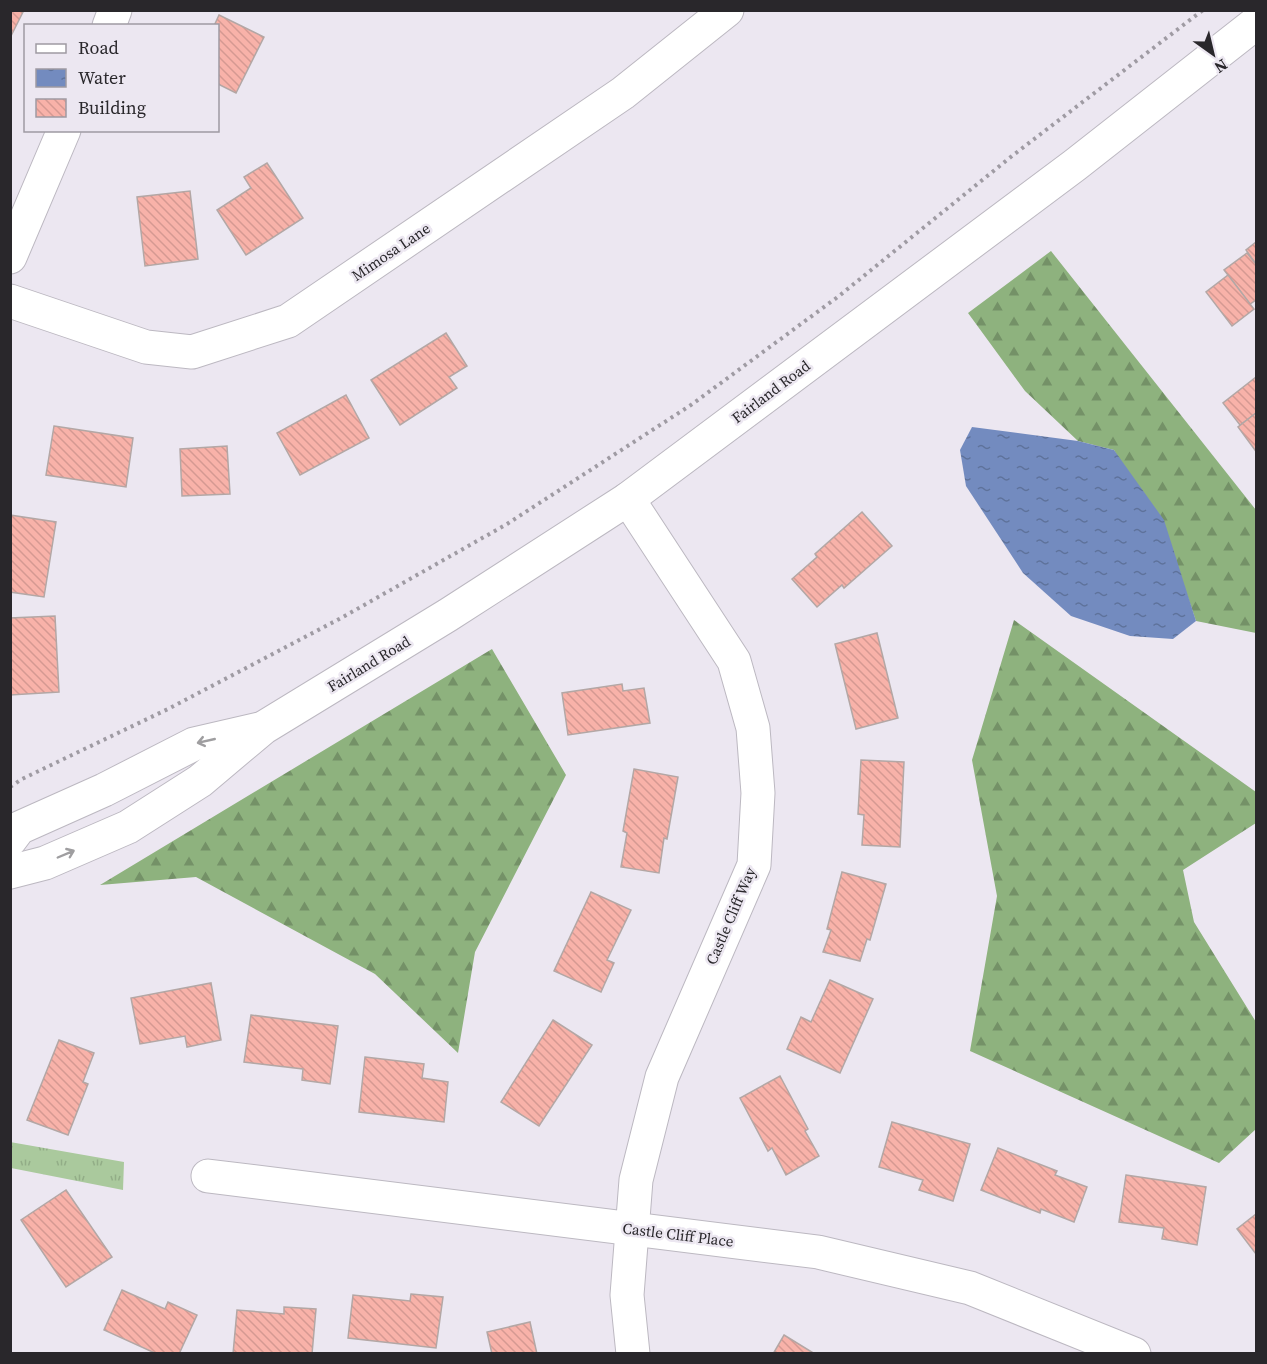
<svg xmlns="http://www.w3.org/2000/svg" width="1267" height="1364" viewBox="0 0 1267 1364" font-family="'Source Serif 4',serif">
  <defs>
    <pattern id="forest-firs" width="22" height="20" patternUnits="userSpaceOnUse" patternTransform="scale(1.5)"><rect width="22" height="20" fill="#8eb27e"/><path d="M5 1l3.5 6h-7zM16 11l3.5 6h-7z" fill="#749167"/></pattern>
    <pattern id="park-tufts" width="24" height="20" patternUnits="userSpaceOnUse" patternTransform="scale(1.5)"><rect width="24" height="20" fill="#aac99d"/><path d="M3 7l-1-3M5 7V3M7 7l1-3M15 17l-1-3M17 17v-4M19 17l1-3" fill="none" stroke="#92ad87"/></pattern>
    <pattern id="water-ripples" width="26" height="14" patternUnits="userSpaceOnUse" patternTransform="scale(1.5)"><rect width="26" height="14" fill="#738bbf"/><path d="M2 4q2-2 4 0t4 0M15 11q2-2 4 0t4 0" fill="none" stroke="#5e729b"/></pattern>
    <pattern id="building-back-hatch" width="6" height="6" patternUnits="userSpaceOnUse" patternTransform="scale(1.5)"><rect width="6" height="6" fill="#f8b2a9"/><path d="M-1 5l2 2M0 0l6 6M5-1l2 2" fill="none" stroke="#d59992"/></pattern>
  </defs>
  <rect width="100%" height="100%" fill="#ece7f1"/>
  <!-- forest -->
  <g fill="url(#forest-firs)">
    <path d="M 1051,251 L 1256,510 L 1256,633 L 1196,621 L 1180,574 L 1114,450 L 1078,441 L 1025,391 L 968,313 Z"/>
    <path d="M 1014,620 L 1256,792 L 1256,823 L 1183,870 L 1194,922 L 1256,1022 L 1256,1129 L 1219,1163 L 970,1051 L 997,896 L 972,760 Z"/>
    <path d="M 492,649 L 566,775 L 475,952 L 458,1053 L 375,974 L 196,877 L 100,885 Z"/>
  </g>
  <!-- park -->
  <path fill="url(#park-tufts)" d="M 10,1142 L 124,1162 L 123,1190 L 11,1168 Z"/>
  <!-- water -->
  <path fill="url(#water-ripples)" d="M 972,427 L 1078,441 L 1114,450 L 1164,520 L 1196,621 L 1173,639 L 1130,636 L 1071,616 L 1023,573 L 966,486 L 960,450 Z"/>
  <!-- building -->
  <g fill="url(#building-back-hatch)" stroke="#b3a7a5" stroke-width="1.5">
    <path d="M 10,10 L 24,10 L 10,38 Z"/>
    <path d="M 219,15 L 264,37 L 236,93 L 218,84 L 218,26 L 214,26 Z"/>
    <path d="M 267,163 L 303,218 L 246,255 L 217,210 L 251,188 L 244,177 Z"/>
    <path d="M 190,191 L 198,259 L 145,266 L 137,197 Z"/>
    <path d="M 1256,242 L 1256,264 L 1246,250 Z"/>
    <path d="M 1247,253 L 1256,264 L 1256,300 L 1250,304 L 1224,270 Z"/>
    <path d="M 1228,275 L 1254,309 L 1232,326 L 1206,292 Z"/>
    <path d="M 446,333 L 467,366 L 449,377 L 457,388 L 400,425 L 371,380 Z"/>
    <path d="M 1256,377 L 1256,413 L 1240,425 L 1223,403 Z"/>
    <path d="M 346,395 L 369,438 L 300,475 L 277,433 Z"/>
    <path d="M 1256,413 L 1256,449 L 1255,450 L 1238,427 Z"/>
    <path d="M 54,426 L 133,438 L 126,487 L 46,475 Z"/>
    <path d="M 227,446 L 230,494 L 182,496 L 180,449 Z"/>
    <path d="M 862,512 L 892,546 L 844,588 L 842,585 L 817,607 L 792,579 L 817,557 L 815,554 Z"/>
    <path d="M 10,515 L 56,522 L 44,597 L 10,592 Z"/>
    <path d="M 55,616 L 59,692 L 10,695 L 10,618 Z"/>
    <path d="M 877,633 L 898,718 L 856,729 L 835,644 Z"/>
    <path d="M 622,684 L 623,691 L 644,688 L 650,723 L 568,735 L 562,693 Z"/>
    <path d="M 861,760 L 904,762 L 900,847 L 862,845 L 864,815 L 858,814 Z"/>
    <path d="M 634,769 L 678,777 L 667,839 L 664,838 L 659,873 L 621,867 L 627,833 L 623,831 Z"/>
    <path d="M 842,872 L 886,884 L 870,940 L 867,939 L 860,961 L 823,952 L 831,930 L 827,929 Z"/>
    <path d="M 591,892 L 631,910 L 607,960 L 614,963 L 601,992 L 554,971 Z"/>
    <path d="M 830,980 L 873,999 L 840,1073 L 787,1049 L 801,1017 L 811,1022 Z"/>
    <path d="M 211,983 L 221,1040 L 187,1047 L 185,1036 L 140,1044 L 131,998 Z"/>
    <path d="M 251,1015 L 338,1026 L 330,1084 L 302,1080 L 303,1069 L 244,1062 Z"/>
    <path d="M 553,1020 L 592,1045 L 539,1126 L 501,1102 Z"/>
    <path d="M 59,1040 L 94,1053 L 83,1082 L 88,1084 L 68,1135 L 27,1120 Z"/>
    <path d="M 365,1057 L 424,1064 L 422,1078 L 448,1082 L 444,1122 L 359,1112 Z"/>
    <path d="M 780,1076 L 808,1129 L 805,1131 L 819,1156 L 786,1175 L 772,1148 L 768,1151 L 740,1098 Z"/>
    <path d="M 892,1122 L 970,1144 L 953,1201 L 919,1190 L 923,1180 L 879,1167 Z"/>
    <path d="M 998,1148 L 1057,1171 L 1055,1175 L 1087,1187 L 1074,1222 L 1041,1209 L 1040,1213 L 981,1190 Z"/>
    <path d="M 1126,1175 L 1206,1187 L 1197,1245 L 1162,1239 L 1164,1228 L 1119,1222 Z"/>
    <path d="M 66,1190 L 112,1257 L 66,1287 L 21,1220 Z"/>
    <path d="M 1256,1214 L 1256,1254 L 1237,1229 Z"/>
    <path d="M 122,1290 L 165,1309 L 168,1302 L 197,1315 L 179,1354 L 157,1354 L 104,1330 Z"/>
    <path d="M 411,1294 L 443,1297 L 436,1348 L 348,1338 L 353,1295 L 410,1301 Z"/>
    <path d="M 284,1307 L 316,1309 L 312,1354 L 233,1354 L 237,1310 L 284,1314 Z"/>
    <path d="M 530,1322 L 537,1354 L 492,1354 L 487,1332 Z"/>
    <path d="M 784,1335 L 815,1354 L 773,1354 Z"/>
  </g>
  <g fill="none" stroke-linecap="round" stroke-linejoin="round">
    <!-- minor casing -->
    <g stroke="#bcb8c1" stroke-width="35">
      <g id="minor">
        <path d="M 10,301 L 146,347 L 192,352 L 288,321 L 623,93 L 727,10"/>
        <path d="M 628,499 L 734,661 L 753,728 L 758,793 L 754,865 L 662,1077 L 636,1180 L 627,1295 L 633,1354"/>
        <path d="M 208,1176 L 818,1252 L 970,1288 L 1134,1354"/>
      </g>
    </g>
    <!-- tertiary casing -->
    <g stroke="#bcb8c1" stroke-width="35">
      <g id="tertiary">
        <path d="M 109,26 L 115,10"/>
        <path d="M 10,257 L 64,130"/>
      </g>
    </g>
    <!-- secondary casing -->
    <g stroke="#bcb8c1" stroke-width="35">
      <g id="secondary">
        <path d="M 10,840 L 19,828 L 104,790 L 194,744 L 259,729"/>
        <path d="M 10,872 L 45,863 L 128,827 L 200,781 L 263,728 L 448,615 L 628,499 L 1075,165 L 1256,23"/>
      </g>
    </g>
    <!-- path -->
    <path stroke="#9f9ba3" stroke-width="4" stroke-dasharray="3 4.5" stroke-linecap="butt" d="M 10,787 L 22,779 L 168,709 L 343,617 L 507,524 L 691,405 L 839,296 L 1012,156 L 1203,10"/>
    <!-- minor -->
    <use href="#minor" stroke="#fff" stroke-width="33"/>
    <!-- tertiary -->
    <use href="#tertiary" stroke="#fff" stroke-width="33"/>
    <!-- secondary -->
    <use href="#secondary" stroke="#fff" stroke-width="33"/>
  </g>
  <!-- one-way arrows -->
  <defs><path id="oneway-shaft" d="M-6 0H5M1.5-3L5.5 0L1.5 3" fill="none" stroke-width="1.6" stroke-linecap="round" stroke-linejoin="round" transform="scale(1.5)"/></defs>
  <g stroke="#9f9ea0">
    <use href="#oneway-shaft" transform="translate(206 741) rotate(167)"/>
    <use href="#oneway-shaft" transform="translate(66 854) rotate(-23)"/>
  </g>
  <g text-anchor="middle" stroke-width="5" stroke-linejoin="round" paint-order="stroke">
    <!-- street labels -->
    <g font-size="15" fill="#29272b" stroke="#ece7f1">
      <text transform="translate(391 252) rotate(-34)" y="5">Mimosa Lane</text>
      <text transform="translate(771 392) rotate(-37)" y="5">Fairland Road</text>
      <text transform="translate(369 664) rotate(-31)" y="5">Fairland Road</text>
      <text transform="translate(731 916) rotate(-67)" y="5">Castle Cliff Way</text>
      <text transform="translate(678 1235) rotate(7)" y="5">Castle Cliff Place</text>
    </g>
  </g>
  <!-- border -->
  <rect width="1267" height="1364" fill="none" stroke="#29272b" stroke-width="24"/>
  <!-- legend -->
  <rect x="24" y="24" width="195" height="108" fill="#ece7f1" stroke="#9e9aa2" stroke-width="1.5"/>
  <rect x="36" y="44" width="30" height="9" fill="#ffffff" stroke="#9e9aa2" stroke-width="1.5"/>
  <text x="78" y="54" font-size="18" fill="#29272b">Road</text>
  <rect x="36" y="69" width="30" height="18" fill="url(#water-ripples)" stroke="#9e9aa2" stroke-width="1.5"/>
  <text x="78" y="84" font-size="18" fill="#29272b">Water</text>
  <rect x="36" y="99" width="30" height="18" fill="url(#building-back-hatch)" stroke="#9e9aa2" stroke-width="1.5"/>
  <text x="78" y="114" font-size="18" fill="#29272b">Building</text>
  <!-- north arrow -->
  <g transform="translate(1213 54) rotate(146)" stroke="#ece7f1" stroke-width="4.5" paint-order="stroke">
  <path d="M0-4.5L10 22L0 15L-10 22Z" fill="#29272b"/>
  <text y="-9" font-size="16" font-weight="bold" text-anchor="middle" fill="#29272b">N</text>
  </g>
</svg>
